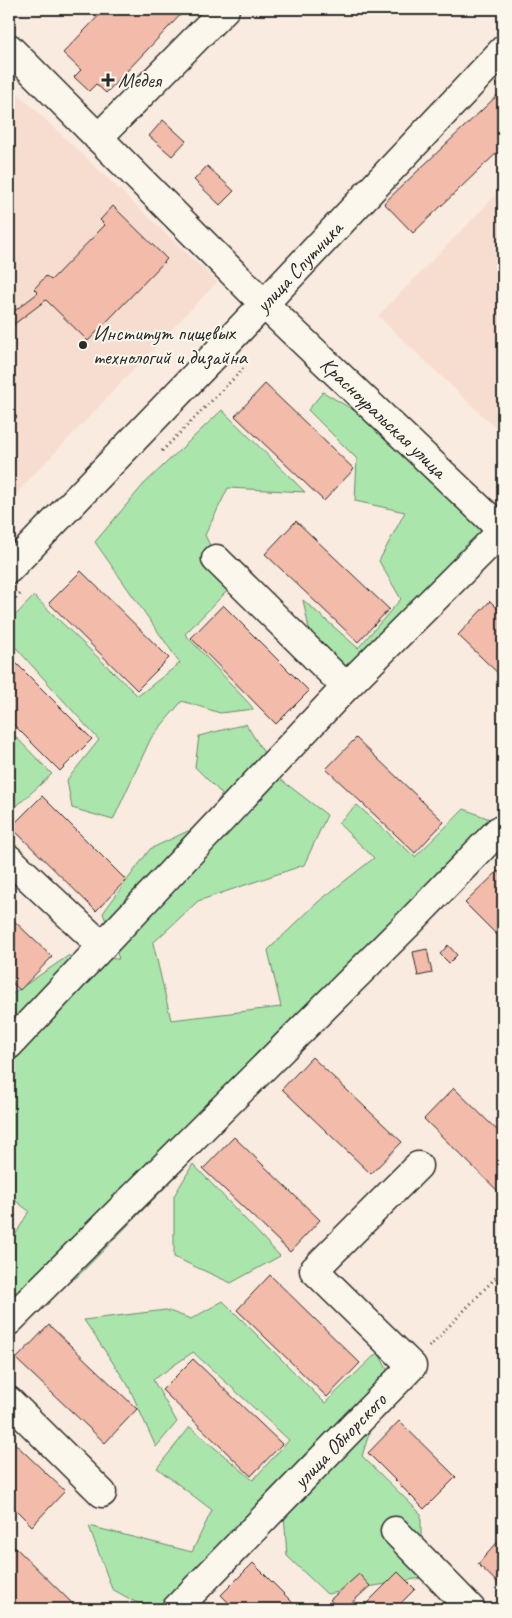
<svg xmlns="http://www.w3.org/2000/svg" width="512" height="1618" viewBox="0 0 512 1618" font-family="Caveat,sans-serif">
  <rect width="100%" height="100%" fill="#f9ebdf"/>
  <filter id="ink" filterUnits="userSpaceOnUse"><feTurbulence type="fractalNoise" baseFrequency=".02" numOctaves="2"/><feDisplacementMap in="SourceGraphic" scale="10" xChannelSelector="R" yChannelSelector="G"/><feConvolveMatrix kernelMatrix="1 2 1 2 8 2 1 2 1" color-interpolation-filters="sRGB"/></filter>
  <g filter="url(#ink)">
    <!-- built -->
    <g fill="#f7ddcf">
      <path d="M 9,85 L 217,282 L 9,501 Z"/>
      <path d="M 503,188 L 503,435 L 378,316 Z"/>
    </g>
    <!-- green -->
    <g fill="#aae6ab" stroke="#6a886b">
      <path d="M 323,392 L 397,436 L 486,529 L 351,672 L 312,643 L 303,600 L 358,648 L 401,599 L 379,561 L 405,512 L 355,501 L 357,459 L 308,410 Z"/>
      <path d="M 222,410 L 305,492 L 228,488 L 205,535 L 230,588 L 185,634 L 254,709 L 220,713 L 182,701 L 151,738 L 113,820 L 72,808 L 67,780 L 99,740 L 9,640 L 9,622 L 34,596 L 138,696 L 180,663 L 95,542 L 144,484 Z"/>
      <path d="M 246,724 L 280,779 L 327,815 L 304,865 L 198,901 L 153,943 L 171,1020 L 281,1007 L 268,950 L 318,902 L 374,858 L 338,823 L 357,805 L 415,857 L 464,809 L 495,821 L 380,969 L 77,1277 L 9,1317 L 9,1281 L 14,1274 C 4,1246 16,1235 29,1211 L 9,1196 L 9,996 L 68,956 L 119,959 L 103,913 L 150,849 L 205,823 L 222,794 L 195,767 L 199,736 Z"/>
      <path d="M 9,730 L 52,774 L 9,813 Z"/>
      <path d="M 193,1164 L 280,1256 L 231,1283 L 174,1257 L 174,1196 Z"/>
      <path d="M 223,1301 L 325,1403 L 378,1352 L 391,1377 L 274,1497 L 156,1609 L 148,1609 L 112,1589 L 89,1526 L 192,1552 L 212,1510 L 157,1468 L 190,1427 L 253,1480 L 289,1440 L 193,1352 L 153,1380 L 177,1422 L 156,1447 L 128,1385 L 84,1320 L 166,1310 L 191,1319 Z"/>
      <path d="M 377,1408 L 362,1456 L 421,1514 L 421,1578 L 327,1594 L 287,1556 L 284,1513 Z"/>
    </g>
    <!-- building -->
    <g fill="#f3bba9" stroke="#2b2b2b">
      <path d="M 105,9 L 186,9 L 106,93 L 96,84 L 89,91 L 74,77 L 81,70 L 63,53 Z"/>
      <path d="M 503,90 L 503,147 L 413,233 L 384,203 Z"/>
      <path d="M 163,120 L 186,141 L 172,156 L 149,136 Z"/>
      <path d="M 207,166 L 234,191 L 220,205 L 194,180 Z"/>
      <path d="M 113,206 L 167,259 L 88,341 L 46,300 L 9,328 L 9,315 L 38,293 L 34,289 L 46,276 L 51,280 L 105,225 L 100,220 Z"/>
      <path d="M 265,384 L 354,469 L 324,501 L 235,416 Z"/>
      <path d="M 9,408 L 17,417 L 9,425 Z"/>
      <path d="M 296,521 L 389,609 L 358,642 L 265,554 Z"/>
      <path d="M 81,571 L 169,658 L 137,690 L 49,603 Z"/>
      <path d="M 490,601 L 503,614 L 503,678 L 458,635 Z"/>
      <path d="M 223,605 L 309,691 L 276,724 L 191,638 Z"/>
      <path d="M 9,656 L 92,739 L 60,771 L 9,720 Z"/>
      <path d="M 356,738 L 444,822 L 415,853 L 326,769 Z"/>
      <path d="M 42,796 L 126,880 L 96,911 L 11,827 Z"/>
      <path d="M 498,871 L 503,877 L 503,941 L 465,903 Z"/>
      <path d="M 9,916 L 52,957 L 20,990 L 9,980 Z"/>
      <path d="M 448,945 L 457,955 L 449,963 L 440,954 Z"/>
      <path d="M 427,949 L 432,973 L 418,976 L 413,952 Z"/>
      <path d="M 312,1057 L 402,1142 L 371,1174 L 282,1089 Z"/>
      <path d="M 454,1088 L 503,1136 L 503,1196 L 424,1119 Z"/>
      <path d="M 234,1137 L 320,1220 L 290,1252 L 203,1169 Z"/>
      <path d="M 270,1275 L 360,1363 L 327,1397 L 237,1310 Z"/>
      <path d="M 49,1325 L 137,1409 L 105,1443 L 16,1359 Z"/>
      <path d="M 193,1359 L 282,1444 L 251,1476 L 162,1390 Z"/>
      <path d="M 399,1421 L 456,1477 L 424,1509 L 368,1453 Z"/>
      <path d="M 9,1438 L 65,1491 L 32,1526 L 9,1503 Z"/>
      <path d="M 503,1536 L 503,1588 L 478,1564 Z"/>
      <path d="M 13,1545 L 78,1609 L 12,1609 L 9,1606 L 9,1549 Z"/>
      <path d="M 253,1563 L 299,1609 L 235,1609 L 221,1595 Z"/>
      <path d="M 398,1572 L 415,1589 L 395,1609 L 361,1609 Z"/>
      <path d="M 359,1574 L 370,1586 L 345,1609 L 339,1609 L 330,1600 Z"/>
    </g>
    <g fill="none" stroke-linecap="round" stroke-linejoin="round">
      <!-- minor casing -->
      <g stroke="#2b2b2b" stroke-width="31">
        <g id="minor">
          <path id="s1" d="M 9,48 L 264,304 L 503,531"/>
          <path d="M 98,138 L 225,9"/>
          <path d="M 216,559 L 346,687"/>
          <path id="s2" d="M 9,569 L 264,304 L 503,50"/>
          <path d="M 9,859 L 102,946"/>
          <path d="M 9,1045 L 346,687 L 503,530"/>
          <path d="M 9,1321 L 411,921 L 498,831"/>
          <path d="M 9,1401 L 102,1493"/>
          <path d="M 395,1531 L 471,1609"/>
          <path id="s3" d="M 176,1609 L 412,1366 L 314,1270 L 418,1166"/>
        </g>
      </g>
      <!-- path -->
      <g stroke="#2b2b2b" stroke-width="3" stroke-dasharray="1 4" stroke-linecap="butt">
        <path d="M 162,451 L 244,368"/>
        <path d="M 9,606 L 22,592"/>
        <path d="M 429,1347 L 503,1270"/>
      </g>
      <!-- minor -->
      <use href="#minor" stroke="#fbf7ec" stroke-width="28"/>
    </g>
  </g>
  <!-- markers -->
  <g fill="#2b2b2b" stroke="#fbf7ec" stroke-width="2">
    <path d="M105.5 72.5h5v5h5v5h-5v5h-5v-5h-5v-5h5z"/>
    <circle cx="83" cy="345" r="5"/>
  </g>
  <g text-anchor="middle" stroke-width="4" stroke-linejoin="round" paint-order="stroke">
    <!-- poi labels -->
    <g font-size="21" fill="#2b2b2b" stroke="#fbf7ec" text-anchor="start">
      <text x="118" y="87">Медея</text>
      <text x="93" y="340">Институт пищевых<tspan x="93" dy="24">технологий и дизайна</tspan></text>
    </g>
    <!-- street labels -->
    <g font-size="21" fill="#2b2b2b" stroke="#fbf7ec">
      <text dy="7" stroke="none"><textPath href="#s2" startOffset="419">улица Спутника</textPath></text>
      <text dy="7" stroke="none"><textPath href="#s1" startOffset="526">Красноуральская улица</textPath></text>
      <text dy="7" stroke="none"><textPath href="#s3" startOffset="235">улица Обнорского</textPath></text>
    </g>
  </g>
  <!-- margin -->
  <rect width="512" height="1618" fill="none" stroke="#fbf7ec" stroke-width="30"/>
  <rect x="15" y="15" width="482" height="1588" fill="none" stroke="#2b2b2b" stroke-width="2" filter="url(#ink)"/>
</svg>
